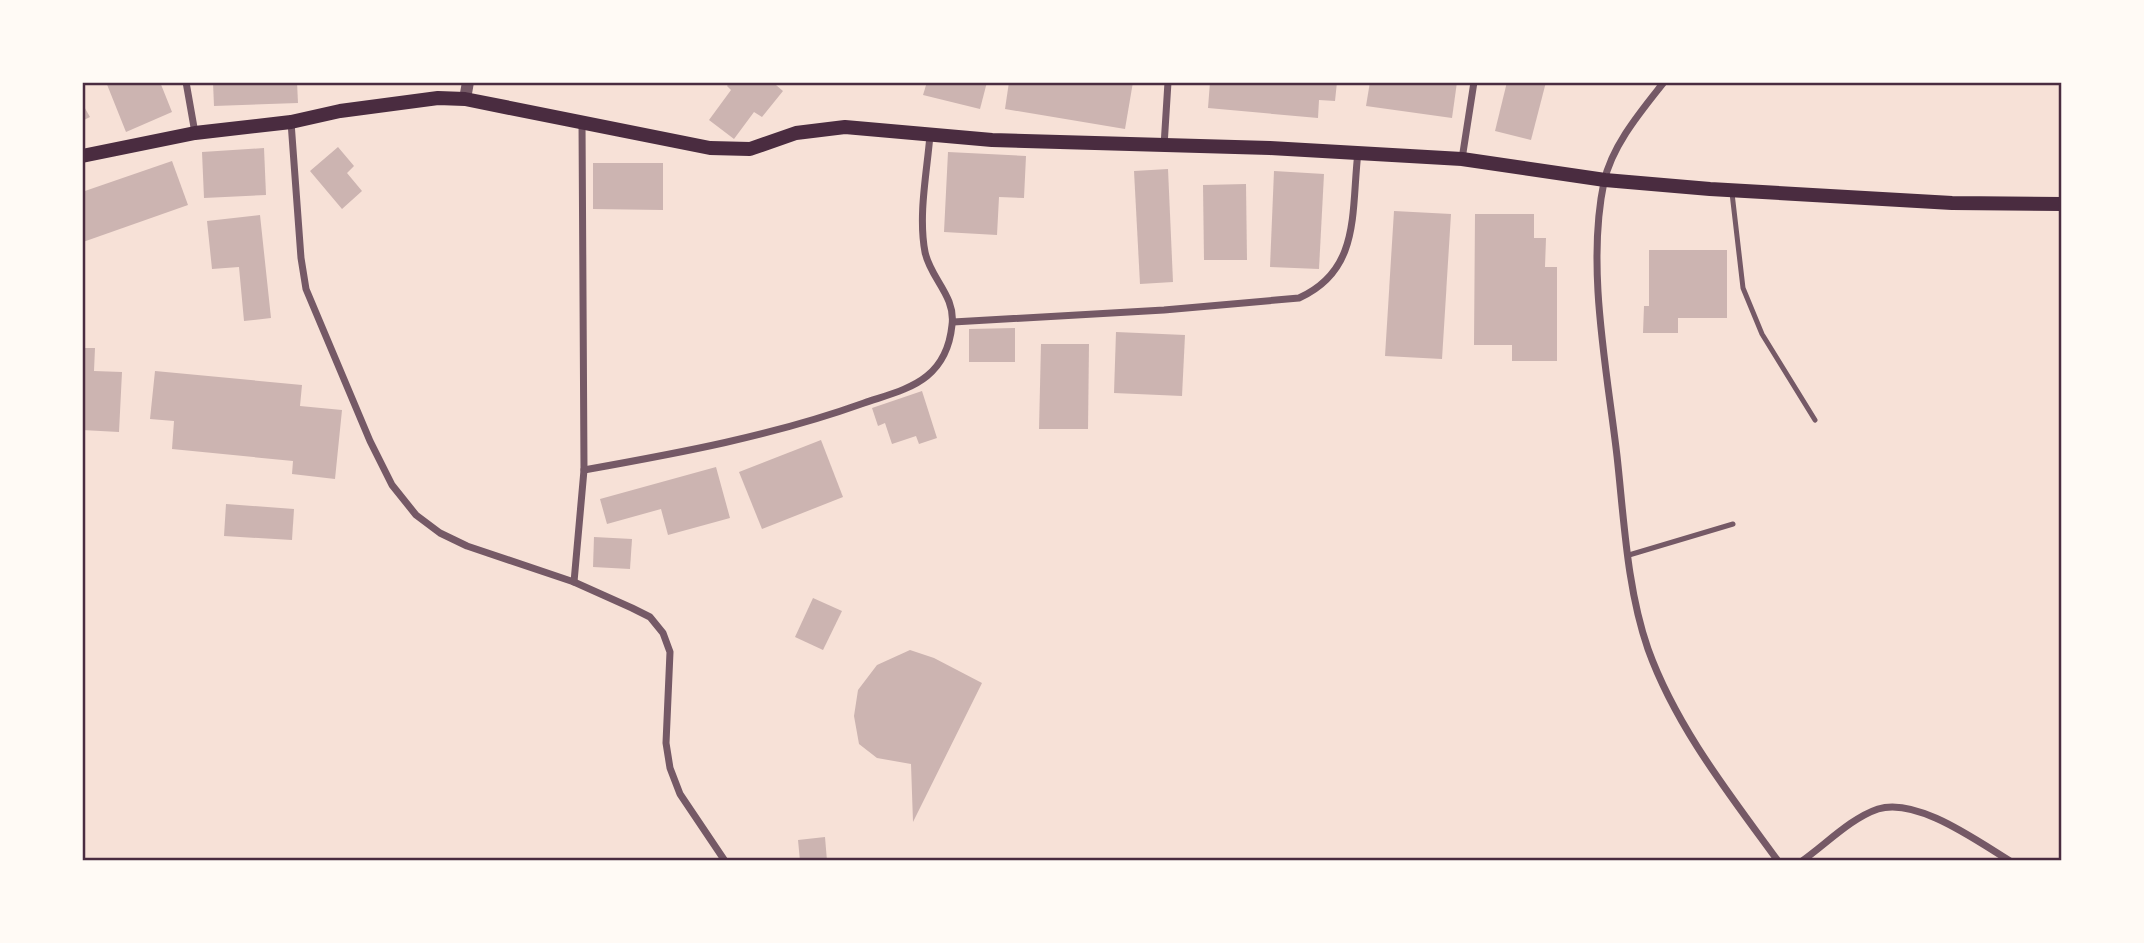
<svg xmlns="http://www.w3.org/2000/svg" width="2144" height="943" viewBox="0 0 2144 943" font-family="'IBM Plex Sans',sans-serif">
  <rect width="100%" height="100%" fill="#f7e1d7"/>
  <!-- building -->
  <g fill="#ccb4b1">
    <path d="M 106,82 L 160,82 L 172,112 L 126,132 Z"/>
    <path d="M 213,82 L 297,82 L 298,103 L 214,106 Z"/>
    <path d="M 730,82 L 778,82 L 776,85 L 783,91 L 762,117 L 754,112 L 734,139 L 709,120 L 731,90 L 727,86 Z"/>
    <path d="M 927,82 L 987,82 L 980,109 L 923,95 Z"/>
    <path d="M 1009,82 L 1133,82 L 1125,129 L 1005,109 Z"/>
    <path d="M 1210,82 L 1337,82 L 1335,101 L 1319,100 L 1318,118 L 1208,108 Z"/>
    <path d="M 1370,82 L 1457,82 L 1452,118 L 1366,106 Z"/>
    <path d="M 1507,82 L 1546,82 L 1531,140 L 1495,131 Z"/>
    <path d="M 82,103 L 90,117 L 82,121 Z"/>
    <path d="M 338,147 L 354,166 L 347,173 L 362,191 L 342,209 L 310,171 Z"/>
    <path d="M 264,148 L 266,195 L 204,198 L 202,152 Z"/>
    <path d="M 948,152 L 1026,156 L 1024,198 L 999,197 L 997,235 L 944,232 Z"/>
    <path d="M 172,161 L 188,205 L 83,242 L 82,192 Z"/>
    <path d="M 593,163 L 663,163 L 663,210 L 593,209 Z"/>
    <path d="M 1168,169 L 1173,282 L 1140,284 L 1134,171 Z"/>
    <path d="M 1274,171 L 1324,174 L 1319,269 L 1270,267 Z"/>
    <path d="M 1246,184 L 1247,260 L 1204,260 L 1203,185 Z"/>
    <path d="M 1394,211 L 1451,214 L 1442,359 L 1385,356 Z"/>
    <path d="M 1475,214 L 1534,214 L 1534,238 L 1546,238 L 1545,267 L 1557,267 L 1557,361 L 1512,361 L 1512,345 L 1474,345 Z"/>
    <path d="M 260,215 L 271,318 L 244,321 L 239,267 L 212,269 L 207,221 Z"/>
    <path d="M 1649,250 L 1727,250 L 1727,318 L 1678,318 L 1678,333 L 1643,333 L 1644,306 L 1649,306 Z"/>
    <path d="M 1015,328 L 1015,362 L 969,362 L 969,329 Z"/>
    <path d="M 1116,332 L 1185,335 L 1182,396 L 1114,393 Z"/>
    <path d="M 1041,344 L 1089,344 L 1088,429 L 1039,429 Z"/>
    <path d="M 82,348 L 95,348 L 94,371 L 122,372 L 119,432 L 82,430 Z"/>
    <path d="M 155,371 L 302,385 L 300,406 L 342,410 L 335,479 L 292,474 L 293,461 L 172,449 L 174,421 L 150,419 Z"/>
    <path d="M 922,391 L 937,438 L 919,444 L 916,436 L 892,444 L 885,423 L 878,426 L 872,408 Z"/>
    <path d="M 821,440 L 843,497 L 762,529 L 739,472 Z"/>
    <path d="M 716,467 L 730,518 L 668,535 L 661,509 L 607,524 L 600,499 Z"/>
    <path d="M 226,504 L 294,509 L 292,540 L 224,536 Z"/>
    <path d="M 594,537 L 632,539 L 630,569 L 593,567 Z"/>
    <path d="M 813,598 L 842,611 L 823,650 L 795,637 Z"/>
    <path d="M 910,650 L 934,658 L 982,683 L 913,822 L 911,764 L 877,758 L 859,744 L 854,716 L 858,690 L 877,665 Z"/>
    <path d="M 825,837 L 827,861 L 800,861 L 798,840 Z"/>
  </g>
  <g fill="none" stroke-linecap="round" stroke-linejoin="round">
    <!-- service -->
    <g stroke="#755966" stroke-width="5">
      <path d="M 1732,193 L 1743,288 L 1762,334 L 1815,420"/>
      <path d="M 1629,555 L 1733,524"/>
    </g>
    <!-- minor -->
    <g stroke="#755966" stroke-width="7">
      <path d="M 186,82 L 195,133"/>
      <path d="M 1664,82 C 1642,110 1612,145 1604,182 C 1586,267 1607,370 1617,456 C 1624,519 1627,589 1648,649 C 1676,727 1730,795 1778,861"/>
      <path d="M 291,122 L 301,258 L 306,289 L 370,441 L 392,485 L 416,515 L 440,533 L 467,546 L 574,582 L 632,608 L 650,617 L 663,633 L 670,652 L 666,743 L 670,768 L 680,794 L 725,861"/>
      <path d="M 1164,146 L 1168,82"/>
      <path d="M 1462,159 L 1474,82"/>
      <path d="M 953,322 L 1164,310 L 1299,298 C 1361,270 1351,212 1358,152"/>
      <path d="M 584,470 C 679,453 772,436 864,403 C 884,396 910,390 927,376 C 943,363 950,345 952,325 C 956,296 930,278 925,252 C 918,215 927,172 930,135"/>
      <path d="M 574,582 L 584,470 L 582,121"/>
      <path d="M 1802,861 C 1825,845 1851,818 1878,809 C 1917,797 1977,841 2010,861"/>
    </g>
    <!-- tertiary -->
    <path stroke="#755966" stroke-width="12" d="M 465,99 L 468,82"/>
    <!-- secondary -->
    <path stroke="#4a2c40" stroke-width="14" d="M 82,156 L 195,133 L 291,122 L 340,111 L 438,98 L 465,99 L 710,148 L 750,149 L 796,133 L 845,127 L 992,140 L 1270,148 L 1462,159 L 1605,180 L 1710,189 L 1952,203 L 2062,204"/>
  </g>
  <!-- border -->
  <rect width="2144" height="943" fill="none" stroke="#fffaf5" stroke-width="168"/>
  <rect x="84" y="84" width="1976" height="775" fill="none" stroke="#4a2c40" stroke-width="2.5"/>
</svg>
